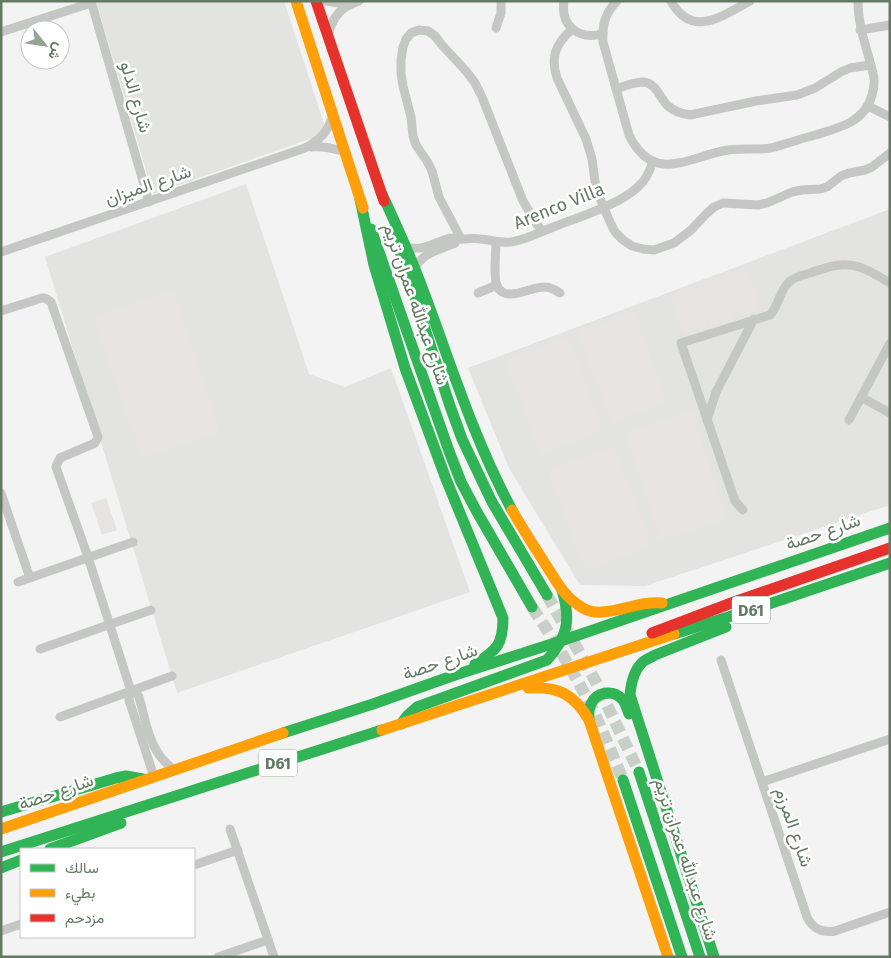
<svg xmlns="http://www.w3.org/2000/svg" width="891" height="958" viewBox="0 0 891 958" font-family="'Fira Sans',Vazirmatn,sans-serif">
  <rect width="100%" height="100%" fill="#f4f3f4"/>
  <!-- built -->
  <g fill="#e3e3e2">
    <path d="M 96,1 L 284,1 L 327,133 L 153,194 Z"/>
    <path d="M 246,184 L 309,374 L 345,387 L 391,368 L 470,592 L 177,693 L 45,257 Z"/>
    <path d="M 890,209 L 890,505 L 645,586 L 580,585 L 509,468 L 468,368 Z"/>
  </g>
  <!-- park -->
  <g fill="#e7e3e2">
    <path d="M 744,268 L 746,272 L 748,272 L 759,305 L 757,306 L 759,311 L 737,318 L 735,313 L 732,315 L 733,319 L 711,326 L 710,322 L 706,323 L 708,329 L 686,336 L 684,331 L 681,331 L 671,298 L 673,297 L 672,292 L 693,285 L 695,289 L 699,288 L 697,282 L 719,275 L 721,281 L 724,280 L 723,275 Z"/>
    <path d="M 173,290 L 220,431 L 142,458 L 93,318 Z"/>
    <path d="M 634,311 L 667,402 L 612,423 L 578,332 Z"/>
    <path d="M 568,336 L 603,430 L 541,454 L 505,360 Z"/>
    <path d="M 692,411 L 726,519 L 660,540 L 626,433 Z"/>
    <path d="M 614,446 L 652,546 L 586,571 L 548,471 Z"/>
    <path d="M 106,498 L 117,530 L 102,535 L 91,503 Z"/>
  </g>
  <g fill="none" stroke-linecap="round" stroke-linejoin="round">
    <!-- secondary-tunnel -->
    <g stroke="#c8cfc8" stroke-width="12" stroke-dasharray="12 6" stroke-linecap="butt">
      <path d="M 547,595 L 596,682 L 639,772"/>
      <path d="M 532,607 C 550,634 567,661 582,689 C 598,718 610,749 623,780"/>
    </g>
    <!-- street -->
    <g stroke="#c5c7c5" stroke-width="9">
      <path d="M 91,1 L 149,202"/>
      <path d="M 326,1 L 338,3 L 346,1"/>
      <path d="M 564,1 C 560,26 579,40 602,34"/>
      <path d="M 617,1 C 605,13 602,25 603,42 L 629,135 C 654,186 689,156 728,150 C 742,148 757,150 771,148 C 786,144 800,139 815,135 C 839,128 865,122 872,95 C 874,88 875,80 873,73 C 867,48 858,27 858,1"/>
      <path d="M 671,1 C 692,39 722,16 750,1"/>
      <path d="M 496,28 L 501,13 L 501,1"/>
      <path d="M 572,29 C 556,44 550,56 557,78 L 586,139 L 592,159 L 596,189 L 610,222 L 615,232 L 623,240 L 632,246 L 643,249 L 654,250 L 674,243 L 691,230 L 707,213 L 714,207 L 723,203 L 758,205 L 767,203 L 792,192 L 802,190 L 820,189 L 827,187 L 841,176 L 849,173 L 865,170 L 872,167 L 890,153"/>
      <path d="M 860,30 L 890,25"/>
      <path d="M 1,32 L 91,3"/>
      <path d="M 328,35 C 333,16 341,7 359,1"/>
      <path d="M 616,89 C 624,86 634,82 643,82 C 657,83 660,99 668,106 C 675,112 682,114 690,115 L 756,101 L 797,95 L 815,88 L 841,72 L 850,68 L 870,65"/>
      <path d="M 868,106 L 890,117"/>
      <path d="M 311,147 C 323,146 333,148 345,152"/>
      <path d="M 461,239 L 439,197 L 432,171 L 427,161 L 416,145 L 413,136 L 411,117 L 403,86 L 401,73 L 401,60 L 403,47 L 406,39 L 411,33 L 419,30 L 428,31 L 435,36 L 441,44 L 466,71 L 475,83 L 482,97 L 523,201 L 536,223 L 542,231"/>
      <path d="M 496,242 C 496,252 493,277 497,286 C 506,304 531,286 545,287 C 551,287 555,290 560,293"/>
      <path d="M 406,247 C 423,252 434,242 450,238 C 454,238 458,239 462,239 C 468,239 474,238 481,239 C 491,240 501,243 511,242 C 526,240 538,233 551,228 C 576,218 619,205 638,187 C 646,180 650,171 653,161"/>
      <path d="M 1,252 L 305,148 C 320,140 329,131 333,114"/>
      <path d="M 415,268 C 422,253 441,249 455,243"/>
      <path d="M 478,293 L 497,285"/>
      <path d="M 1,311 L 42,298 L 45,298 L 51,302 L 97,434 L 98,437 L 95,443 L 60,458 L 57,464 L 56,467 L 88,557 L 131,691 L 129,694 L 129,700 L 154,777"/>
      <path d="M 861,397 L 890,413"/>
      <path d="M 707,420 L 716,392 L 754,319"/>
      <path d="M 849,420 L 890,343"/>
      <path d="M 1,493 L 30,578"/>
      <path d="M 743,510 L 735,501 L 681,343 L 770,315 C 779,306 779,291 789,282 C 794,277 803,275 810,273 C 825,268 843,261 859,267 C 869,270 880,277 890,283"/>
      <path d="M 18,582 L 133,542"/>
      <path d="M 40,649 L 151,610"/>
      <path d="M 721,660 L 807,917 C 813,929 822,933 835,931 L 890,912"/>
      <path d="M 131,691 L 137,694 L 139,697 C 144,714 148,739 158,753 C 162,760 168,765 174,770"/>
      <path d="M 60,717 L 172,676"/>
      <path d="M 762,782 L 890,739"/>
      <path d="M 230,829 L 274,957"/>
      <path d="M 194,865 L 238,850"/>
      <path d="M 1,931 L 21,924"/>
      <path d="M 218,957 L 268,940"/>
    </g>
    <!-- fast -->
    <g stroke="#30b455" stroke-width="11">
      <path d="M 381,192 C 396,224 411,257 423,290 C 451,364 474,440 512,510"/>
      <path d="M 360,199 L 374,265 L 405,368 L 446,479 L 503,618 C 503,645 497,650 475,664"/>
      <path d="M 371,229 L 449,451 L 461,482 L 477,512 L 532,607"/>
      <path d="M 393,230 L 450,406 L 462,439 L 492,502 L 547,595"/>
      <path d="M 674,634 L 763,606 L 890,563"/>
      <path d="M 589,720 C 589,714 588,709 591,704 C 596,692 613,689 622,699 C 626,703 627,709 629,714"/>
      <path d="M 401,724 L 408,715 L 417,707 L 547,660 C 568,637 571,619 562,590"/>
      <path d="M 283,733 L 373,704 L 455,675 L 561,641 L 890,528"/>
      <path d="M 639,772 L 700,957"/>
      <path d="M 623,780 L 682,957"/>
      <path d="M 1,812 L 116,778 L 126,776 L 143,779"/>
      <path d="M 50,849 L 121,823"/>
      <path d="M 1,852 L 382,730"/>
      <path d="M 1,868 L 21,860"/>
      <path d="M 714,957 L 630,695 C 631,683 634,669 644,661 C 647,659 652,657 655,655 L 726,627"/>
    </g>
    <!-- slow -->
    <g stroke="#ff9f0a" stroke-width="11">
      <path d="M 296,1 L 363,208"/>
      <path d="M 512,510 C 522,528 533,545 544,562 C 554,577 562,594 577,604 C 584,610 593,613 602,612 C 623,611 640,601 662,603"/>
      <path d="M 528,688 C 558,686 574,694 589,720 L 668,957"/>
      <path d="M 382,730 L 674,634"/>
      <path d="M 1,829 L 283,733"/>
    </g>
    <!-- jam -->
    <g stroke="#e5322d" stroke-width="11">
      <path d="M 316,1 L 384,201"/>
      <path d="M 652,633 L 734,602 L 890,548"/>
    </g>
  </g>
  <g text-anchor="middle" stroke-width="5" stroke-linejoin="round" paint-order="stroke">
    <!-- shield labels -->
    <g fill="#fff" stroke="#92a292" stroke-width="1">
      <rect x="732" y="596.5" width="38" height="27" rx="4"/>
      <rect x="259" y="749.5" width="38" height="27" rx="4"/>
    </g>
    <g font-size="16" font-weight="bold" fill="#637a63">
      <text x="751" y="616">D61</text>
      <text x="278" y="769">D61</text>
    </g>
    <!-- street labels -->
    <g font-size="18" fill="#637a63" stroke="#fff">
      <text transform="translate(136 97) rotate(74)" y="6">شارع الدلو</text>
      <text transform="translate(148 185) rotate(-19)" y="6">شارع الميزان</text>
      <text transform="translate(559 206) rotate(-22)" y="6">Arenco Villa</text>
      <text transform="translate(416 304) rotate(71)" y="6">شارع عبدالله عمران تريم</text>
      <text transform="translate(823 532) rotate(-19)" y="6">شارع حصة</text>
      <text transform="translate(440 662) rotate(-19)" y="6">شارع حصة</text>
      <text transform="translate(56 792) rotate(-19)" y="6">شارع حصة</text>
      <text transform="translate(794 827) rotate(71)" y="6">شارع المرزم</text>
      <text transform="translate(686 859) rotate(72)" y="6">شارع عبدالله عمران تريم</text>
    </g>
  </g>
  <!-- border -->
  <rect width="891" height="958" fill="none" stroke="#637a63" stroke-width="5"/>
  <!-- legend -->
  <rect x="20" y="848" width="175" height="90" fill="#ffffff" stroke="#c1cac1"/>
  <rect x="30" y="864" width="25" height="8" fill="#30b455" stroke="#c1cac1"/>
  <text x="65" y="873" font-size="15" fill="#637a63">سالك</text>
  <rect x="30" y="889" width="25" height="8" fill="#ff9f0a" stroke="#c1cac1"/>
  <text x="65" y="898" font-size="15" fill="#637a63">بطيء</text>
  <rect x="30" y="914" width="25" height="8" fill="#e5322d" stroke="#c1cac1"/>
  <text x="65" y="923" font-size="15" fill="#637a63">مزدحم</text>
  <!-- north arrow -->
  <g transform="translate(45 45) rotate(120)"><circle r="24" fill="#ffffff" stroke="#c1cac1"/>
  <path d="M0-4L9 19L0 12L-9 19Z" fill="#96a496"/>
  <text y="-8" font-size="14" font-weight="bold" text-anchor="middle" fill="#637a63">ش</text>
  </g>
</svg>
